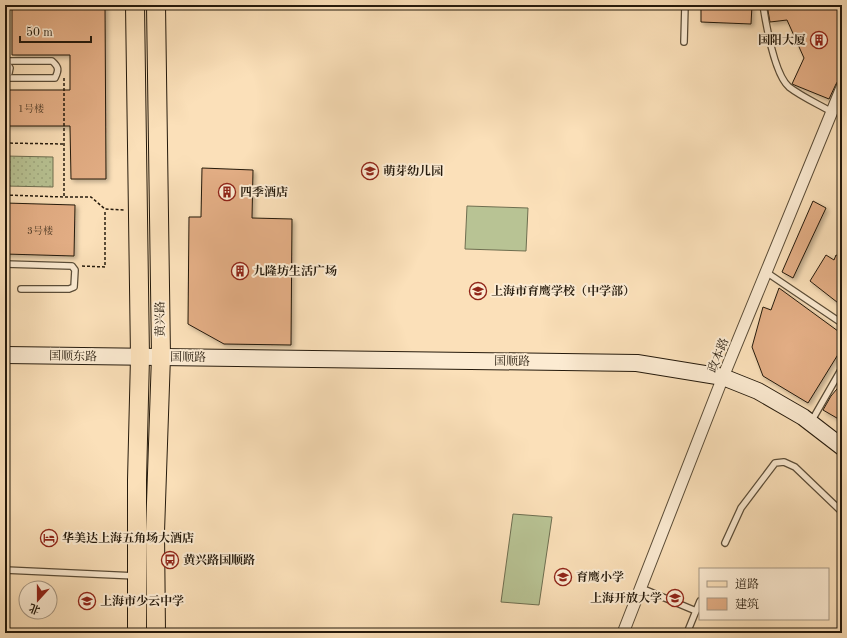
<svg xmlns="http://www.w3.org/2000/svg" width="847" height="638" viewBox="0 0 847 638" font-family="'Old Standard TT','Noto Serif SC',serif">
  <defs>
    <pattern id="grass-dots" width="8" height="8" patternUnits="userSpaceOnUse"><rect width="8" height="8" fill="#b8c394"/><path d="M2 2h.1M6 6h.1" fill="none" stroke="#9ea77e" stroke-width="1.8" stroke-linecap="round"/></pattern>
    <filter id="shadow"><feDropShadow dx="2.5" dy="2.5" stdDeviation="2" flood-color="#0004"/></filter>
  </defs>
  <rect width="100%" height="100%" fill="#fbe0b9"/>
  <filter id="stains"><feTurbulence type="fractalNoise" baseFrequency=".005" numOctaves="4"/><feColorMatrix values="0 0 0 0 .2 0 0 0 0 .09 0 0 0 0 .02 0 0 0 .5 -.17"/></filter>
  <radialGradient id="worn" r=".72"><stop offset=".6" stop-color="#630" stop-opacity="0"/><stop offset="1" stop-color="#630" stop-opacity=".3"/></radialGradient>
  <!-- grass -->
  <path fill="url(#grass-dots)" stroke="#6e6e50" d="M 5,156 L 53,157 L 53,187 L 5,186 Z"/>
  <!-- garden -->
  <g fill="#b8c394" stroke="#6e6e50">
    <path d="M 467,206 L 528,208 L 526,251 L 465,249 Z"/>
    <path d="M 513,514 L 552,517 L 539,605 L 501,602 Z"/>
  </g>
  <!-- building -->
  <g fill="#e2ad84" stroke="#251a0c" filter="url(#shadow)">
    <path d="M 12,5 L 105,5 L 106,179 L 71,179 L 70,126 L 5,126 L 5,90 L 70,90 L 70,55 L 12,55 Z"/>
    <path d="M 701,5 L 752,5 L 751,24 L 701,22 Z"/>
    <path d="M 767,5 L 842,5 L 842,75 L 836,84 L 829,99 L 792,84 L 804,58 L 787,20 L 770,22 Z"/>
    <path d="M 202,168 L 253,170 L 252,218 L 292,219 L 291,345 L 224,344 L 188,324 L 189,217 L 201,217 Z"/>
    <path d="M 813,201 L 826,208 L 793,278 L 782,272 Z"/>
    <path d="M 5,203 L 75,205 L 74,256 L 5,254 Z"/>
    <path d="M 826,255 L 834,260 L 836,255 L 842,257 L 842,306 L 810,281 Z"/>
    <path d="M 779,288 L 842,334 L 842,348 L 808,403 L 763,376 L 752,347 L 763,307 L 771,310 Z"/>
    <path d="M 842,383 L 842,421 L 823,410 L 831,396 Z"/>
  </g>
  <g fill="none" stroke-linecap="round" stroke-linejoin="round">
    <!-- lane casing -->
    <g stroke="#5a4c37" stroke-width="8">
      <g id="lane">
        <path d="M 763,5 C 766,24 774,74 789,87 C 802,97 818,104 832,112"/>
        <path d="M 684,42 L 685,5"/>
        <path d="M 5,76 L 9,73 L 10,68 L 5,60"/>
        <path d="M 5,78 L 55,78 C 59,70 59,67 52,61 L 7,61"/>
        <path d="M 5,264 L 72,266 L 75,270 L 74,287 L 69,289 L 21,289"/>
        <path d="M 766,272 L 840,322"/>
        <path d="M 811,422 L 842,368"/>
        <path d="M 725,543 L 741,508 L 775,463 L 784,462 L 795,467 L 842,512"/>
        <path d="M 5,570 L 136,576"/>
        <path d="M 641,588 L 696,611"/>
        <path d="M 687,633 L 700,601"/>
      </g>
    </g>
    <!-- street casing -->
    <g stroke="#5a4c37" stroke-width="13">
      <path id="street" d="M 623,633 L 723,377 L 842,87"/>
    </g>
    <!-- secondary casing -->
    <g stroke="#251a0c" stroke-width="18">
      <path id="secondary" d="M 5,355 L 637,363 L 723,377 L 758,391 L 803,417 L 842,447"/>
    </g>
    <!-- primary casing -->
    <g stroke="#251a0c" stroke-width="20">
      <g id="primary">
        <path d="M 135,5 L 140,357 L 137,480 L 137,633"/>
        <path d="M 156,633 L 155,532 L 161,356 L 156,5"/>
      </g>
    </g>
    <!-- path -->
    <g stroke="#251a0c" stroke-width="1.5" stroke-dasharray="3 2" stroke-linecap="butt">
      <path d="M 64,78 L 64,197 L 91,197 L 105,209 L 124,210"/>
      <path d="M 5,143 L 64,144"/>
      <path d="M 5,195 L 64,197"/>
      <path d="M 82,266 L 105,267 L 105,210"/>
    </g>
    <!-- lane -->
    <use href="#lane" stroke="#fcebd2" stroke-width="5.5"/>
    <!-- street -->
    <use href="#street" stroke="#fcebd2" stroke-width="11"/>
    <!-- secondary -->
    <use href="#secondary" stroke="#fcebd2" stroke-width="16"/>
    <!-- primary -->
    <use href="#primary" stroke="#fbe0b9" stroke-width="18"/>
  </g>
  <!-- icons -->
  <defs>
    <g id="building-ring" transform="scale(0.9)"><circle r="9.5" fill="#fcebd2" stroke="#8f2418" stroke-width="1.5"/><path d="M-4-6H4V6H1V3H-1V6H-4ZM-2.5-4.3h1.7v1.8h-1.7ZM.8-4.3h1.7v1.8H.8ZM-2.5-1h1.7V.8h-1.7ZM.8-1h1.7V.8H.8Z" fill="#8f2418"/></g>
    <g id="school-ring" transform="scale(0.9)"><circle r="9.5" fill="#fcebd2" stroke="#8f2418" stroke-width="1.5"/><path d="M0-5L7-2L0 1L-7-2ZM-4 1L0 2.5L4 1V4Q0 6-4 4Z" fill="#8f2418"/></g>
    <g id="hotel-ring" transform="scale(0.9)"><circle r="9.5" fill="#fcebd2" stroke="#8f2418" stroke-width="1.5"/><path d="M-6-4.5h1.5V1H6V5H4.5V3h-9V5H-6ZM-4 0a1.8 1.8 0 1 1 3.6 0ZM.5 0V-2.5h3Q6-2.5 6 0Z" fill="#8f2418"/></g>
    <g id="bus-ring" transform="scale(0.9)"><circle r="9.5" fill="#fcebd2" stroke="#8f2418" stroke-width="1.5"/><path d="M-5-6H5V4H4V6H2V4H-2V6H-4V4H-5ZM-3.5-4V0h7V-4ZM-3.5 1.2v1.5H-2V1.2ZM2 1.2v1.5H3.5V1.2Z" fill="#8f2418"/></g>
    <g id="university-ring" transform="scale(0.9)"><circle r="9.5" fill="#fcebd2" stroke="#8f2418" stroke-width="1.5"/><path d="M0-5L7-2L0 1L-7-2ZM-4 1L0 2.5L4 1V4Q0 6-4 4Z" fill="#8f2418"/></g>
  </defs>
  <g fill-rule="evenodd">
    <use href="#building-ring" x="819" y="40"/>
    <use href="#school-ring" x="370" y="171"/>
    <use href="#building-ring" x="227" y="192"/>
    <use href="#building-ring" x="240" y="271"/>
    <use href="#school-ring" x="478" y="291"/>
    <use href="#hotel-ring" x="49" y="538"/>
    <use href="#bus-ring" x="170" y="560"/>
    <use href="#school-ring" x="563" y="577"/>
    <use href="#university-ring" x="675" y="598"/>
    <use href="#school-ring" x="87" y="601"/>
  </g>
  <g text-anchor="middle" stroke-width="4" stroke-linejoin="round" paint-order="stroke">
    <!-- number labels -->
    <g font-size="10" fill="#543f2a">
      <text x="31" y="112">1号楼</text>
      <text x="40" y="234">3号楼</text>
    </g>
    <!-- poi labels -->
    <g font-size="12" font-weight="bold" fill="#251a0c" stroke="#fcebd2" text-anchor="start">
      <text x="806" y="44" text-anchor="end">国阳大厦</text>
      <text x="383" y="175">萌芽幼儿园</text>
      <text x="240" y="196">四季酒店</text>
      <text x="253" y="275">九隆坊生活广场</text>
      <text x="491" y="295">上海市育鹰学校（中学部）</text>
      <text x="62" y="542">华美达上海五角场大酒店</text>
      <text x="183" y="564">黄兴路国顺路</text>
      <text x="576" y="581">育鹰小学</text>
      <text x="662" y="602" text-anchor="end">上海开放大学</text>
      <text x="100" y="605">上海市少云中学</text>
    </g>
    <!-- street labels -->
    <g font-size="12" fill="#251a0c" stroke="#fcebd2">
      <text transform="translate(160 319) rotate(-91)" y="4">黄兴路</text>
      <text transform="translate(718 355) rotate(-68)" y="4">政本路</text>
      <text transform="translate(73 356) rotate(1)" y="4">国顺东路</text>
      <text transform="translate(188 357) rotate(1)" y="4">国顺路</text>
      <text transform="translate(512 361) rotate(1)" y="4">国顺路</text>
    </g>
  </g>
  <!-- margin -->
  <rect width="847" height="638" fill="none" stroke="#fbe0b9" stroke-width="20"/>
  <rect x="6" y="6" width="835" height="626" fill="none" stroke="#251a0c" stroke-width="2"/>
  <rect x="10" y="10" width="827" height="618" fill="none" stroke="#251a0c"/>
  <!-- legend -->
  <rect x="699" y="568" width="130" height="52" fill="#fcebd2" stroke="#a69783"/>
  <rect x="707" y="581" width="20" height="6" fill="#fbe0b9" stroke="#a69783"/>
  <text x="735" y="588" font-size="12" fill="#251a0c">道路</text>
  <rect x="707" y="598" width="20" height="12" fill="#e2ad84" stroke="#a69783"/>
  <text x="735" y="608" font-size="12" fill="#251a0c">建筑</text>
  <!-- north arrow -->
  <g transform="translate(38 600) rotate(201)"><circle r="19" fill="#fcebd2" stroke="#a69783"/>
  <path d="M0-3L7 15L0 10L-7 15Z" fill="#8f2418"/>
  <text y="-6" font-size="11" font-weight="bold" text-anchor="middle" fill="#251a0c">北</text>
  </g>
  <!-- scale -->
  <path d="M20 36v6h71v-6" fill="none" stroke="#251a0c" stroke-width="2"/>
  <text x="26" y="36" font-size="12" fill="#251a0c" stroke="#fcebd2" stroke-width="3" paint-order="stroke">50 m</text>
  <rect width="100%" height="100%" filter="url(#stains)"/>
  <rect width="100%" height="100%" fill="url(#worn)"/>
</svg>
